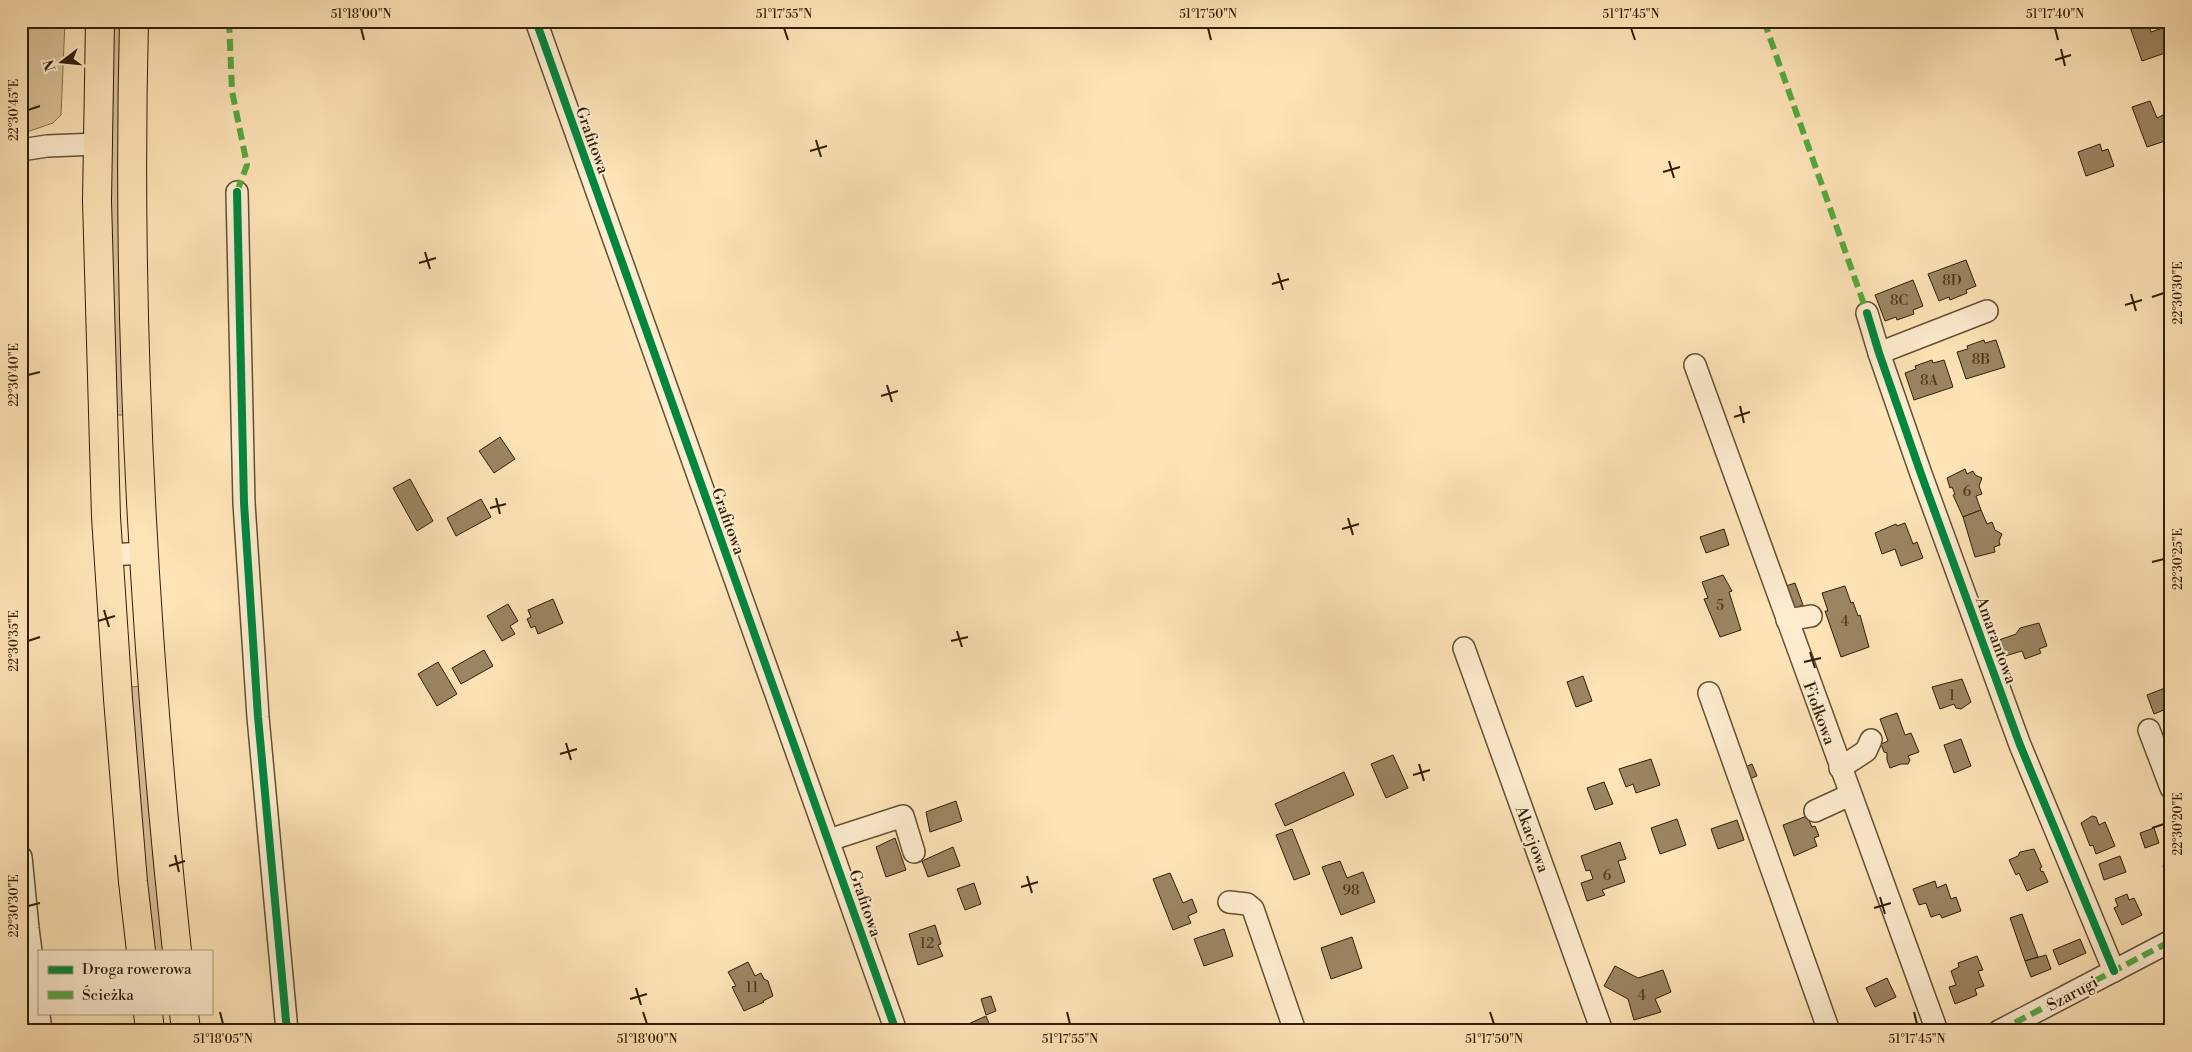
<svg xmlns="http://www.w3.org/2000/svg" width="2192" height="1052" viewBox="0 0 2192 1052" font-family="'Libre Bodoni',serif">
  <rect width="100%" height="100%" fill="#fee4b7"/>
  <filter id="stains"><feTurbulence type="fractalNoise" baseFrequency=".004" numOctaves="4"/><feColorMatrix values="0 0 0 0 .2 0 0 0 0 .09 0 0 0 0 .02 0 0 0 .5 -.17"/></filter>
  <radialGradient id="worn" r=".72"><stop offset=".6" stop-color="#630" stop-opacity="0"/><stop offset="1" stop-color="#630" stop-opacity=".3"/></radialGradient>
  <!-- green -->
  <g fill="#dbc299" stroke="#86704f">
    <path d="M 21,21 L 65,21 L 61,115 L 53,123 L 21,134 Z"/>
    <path d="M 111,21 L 123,21 L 127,415 L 114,415 L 108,107 Z"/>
    <path d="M 142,686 L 166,951 L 153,951 L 129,687 Z"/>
  </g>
  <!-- building -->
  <g fill="#9c8562" stroke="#311e05">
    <path d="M 2128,21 L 2147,21 L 2151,32 L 2171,25 L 2171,51 L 2142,61 Z"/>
    <path d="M 2150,101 L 2157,118 L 2171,111 L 2171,135 L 2164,137 L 2165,141 L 2147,147 L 2132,107 Z"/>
    <path d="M 2100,144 L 2102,151 L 2108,149 L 2114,166 L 2086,176 L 2078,152 Z"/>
    <path d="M 1966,260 L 1976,286 L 1966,290 L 1967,293 L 1950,300 L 1949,297 L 1939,301 L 1928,274 Z"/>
    <path d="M 1913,280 L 1923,306 L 1913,310 L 1914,314 L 1897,320 L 1896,317 L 1885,321 L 1875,295 Z"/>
    <path d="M 1984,340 L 1985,343 L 1996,340 L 2005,367 L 1966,379 L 1957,352 L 1968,349 L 1967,346 Z"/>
    <path d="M 1932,360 L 1933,363 L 1944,360 L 1953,387 L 1914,400 L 1905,373 L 1916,369 L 1915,366 Z"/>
    <path d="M 500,437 L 515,459 L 494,473 L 479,451 Z"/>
    <path d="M 1965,469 L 1967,474 L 1973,471 L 1975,475 L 1982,478 L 1979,486 L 1982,494 L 1976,496 L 1981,510 L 1963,517 L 1953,495 L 1955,494 L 1952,487 L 1950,488 L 1947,478 Z"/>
    <path d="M 410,479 L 433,521 L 417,531 L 393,488 Z"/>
    <path d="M 481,499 L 491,517 L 456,536 L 447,518 Z"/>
    <path d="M 1981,510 L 1987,524 L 1992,522 L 1995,530 L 2002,534 L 1999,541 L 2000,545 L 1994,547 L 1995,552 L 1975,557 L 1963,517 Z"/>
    <path d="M 1905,523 L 1913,544 L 1917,542 L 1923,558 L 1901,566 L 1895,549 L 1882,554 L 1875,533 L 1896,524 L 1897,526 Z"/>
    <path d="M 1724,529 L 1729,545 L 1706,553 L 1700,537 Z"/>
    <path d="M 1723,575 L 1732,591 L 1729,592 L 1741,630 L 1720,637 L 1704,599 L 1708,598 L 1702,582 Z"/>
    <path d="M 1795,583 L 1803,605 L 1795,608 L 1786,586 Z"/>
    <path d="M 1845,586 L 1851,603 L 1853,602 L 1858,616 L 1860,615 L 1869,647 L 1841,657 L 1825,611 L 1828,611 L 1822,593 Z"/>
    <path d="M 553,599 L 563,623 L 538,634 L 535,626 L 531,628 L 527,619 L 531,617 L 528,610 Z"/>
    <path d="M 508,604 L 518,621 L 510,626 L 515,634 L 502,641 L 487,616 Z"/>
    <path d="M 2039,623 L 2047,646 L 2039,649 L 2041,653 L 2025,659 L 2022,651 L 2005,656 L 1999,640 L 2016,634 L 2020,628 Z"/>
    <path d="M 484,650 L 493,666 L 461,684 L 452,668 Z"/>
    <path d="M 438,662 L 457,694 L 437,706 L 418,674 Z"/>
    <path d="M 1583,676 L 1592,701 L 1576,707 L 1567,682 Z"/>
    <path d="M 1962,679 L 1971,702 L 1961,709 L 1956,708 L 1954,704 L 1940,709 L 1932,687 Z"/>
    <path d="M 2170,686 L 2171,707 L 2154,714 L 2147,695 Z"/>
    <path d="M 1897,713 L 1905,735 L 1911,733 L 1919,752 L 1908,756 L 1910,760 L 1908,764 L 1901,764 L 1890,768 L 1887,760 L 1887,753 L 1884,752 L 1881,744 L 1888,741 L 1880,719 Z"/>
    <path d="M 1961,739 L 1971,766 L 1954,773 L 1944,745 Z"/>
    <path d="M 1393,755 L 1408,788 L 1386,798 L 1371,764 Z"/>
    <path d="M 1651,759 L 1660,785 L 1636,793 L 1633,784 L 1626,787 L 1619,769 Z"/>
    <path d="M 1752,764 L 1757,776 L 1749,779 L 1745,767 Z"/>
    <path d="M 1344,772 L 1354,795 L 1285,826 L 1275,804 Z"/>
    <path d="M 1604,782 L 1613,804 L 1595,810 L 1587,788 Z"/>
    <path d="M 956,801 L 962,821 L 930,832 L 926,812 Z"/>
    <path d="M 1807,816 L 1812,827 L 1815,826 L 1819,836 L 1814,838 L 1817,846 L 1794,856 L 1783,825 Z"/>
    <path d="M 2092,816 L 2096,817 L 2099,825 L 2105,822 L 2115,846 L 2096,854 L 2093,845 L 2090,846 L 2081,823 Z"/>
    <path d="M 1677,819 L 1686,845 L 1660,854 L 1651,828 Z"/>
    <path d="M 1737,820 L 1744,840 L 1718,849 L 1711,829 Z"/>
    <path d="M 2154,828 L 2159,843 L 2145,848 L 2140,833 Z"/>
    <path d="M 1292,829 L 1310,874 L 1294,880 L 1276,835 Z"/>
    <path d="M 895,838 L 906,870 L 886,877 L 876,847 Z"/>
    <path d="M 1620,842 L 1626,859 L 1618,861 L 1625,882 L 1602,890 L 1605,895 L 1587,901 L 1581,883 L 1593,879 L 1590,870 L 1586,871 L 1581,856 Z"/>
    <path d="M 953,847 L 960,866 L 928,877 L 922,861 Z"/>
    <path d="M 2034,849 L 2042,867 L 2040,868 L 2041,872 L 2043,871 L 2048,882 L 2027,891 L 2019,873 L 2016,875 L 2009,860 L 2018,856 L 2020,852 Z"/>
    <path d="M 2120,856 L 2126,872 L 2104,880 L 2099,864 Z"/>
    <path d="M 1340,861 L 1347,878 L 1363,872 L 1375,902 L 1341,915 L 1322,867 Z"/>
    <path d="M 2171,863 L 2171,886 L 2163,866 Z"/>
    <path d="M 1170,873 L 1183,903 L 1192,899 L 1197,912 L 1188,916 L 1191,923 L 1173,930 L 1153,879 Z"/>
    <path d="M 1935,881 L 1937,888 L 1946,884 L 1951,899 L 1956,897 L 1961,911 L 1942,918 L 1940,914 L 1931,917 L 1926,903 L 1919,905 L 1913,889 Z"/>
    <path d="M 974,883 L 981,904 L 965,910 L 957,889 Z"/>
    <path d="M 2127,894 L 2129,900 L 2134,898 L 2142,915 L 2122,925 L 2114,908 L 2118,906 L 2115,899 Z"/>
    <path d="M 2022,914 L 2038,957 L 2025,961 L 2010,918 Z"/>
    <path d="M 935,925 L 941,944 L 938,945 L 943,956 L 918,965 L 909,934 Z"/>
    <path d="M 1224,929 L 1233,956 L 1204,966 L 1194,939 Z"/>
    <path d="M 1352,937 L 1362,968 L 1331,979 L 1321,948 Z"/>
    <path d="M 2080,939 L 2086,953 L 2059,965 L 2053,950 Z"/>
    <path d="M 2046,955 L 2051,969 L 2031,977 L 2025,961 Z"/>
    <path d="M 1977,956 L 1983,970 L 1978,971 L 1984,986 L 1975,989 L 1977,995 L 1955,1004 L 1949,987 L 1956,985 L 1951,971 L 1959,967 L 1958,963 Z"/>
    <path d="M 748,962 L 755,976 L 761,973 L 764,979 L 768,981 L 773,996 L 763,1001 L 764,1002 L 744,1011 L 732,987 L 736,986 L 728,972 Z"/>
    <path d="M 1615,966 L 1638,978 L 1663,970 L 1671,992 L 1655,999 L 1661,1012 L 1634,1020 L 1628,999 L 1604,986 Z"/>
    <path d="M 1887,978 L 1896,997 L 1875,1007 L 1866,988 Z"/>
    <path d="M 991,996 L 996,1011 L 986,1015 L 981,999 Z"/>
    <path d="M 986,1016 L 992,1031 L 966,1031 L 964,1026 Z"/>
  </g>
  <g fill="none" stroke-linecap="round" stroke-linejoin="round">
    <!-- minor casing -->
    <g stroke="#645032" stroke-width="24">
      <g id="minor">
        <path d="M 536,21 L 896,1031"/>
        <path d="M 21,150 L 47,146 L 98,144"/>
        <path d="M 237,192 L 244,503 L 258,717 L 287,1031"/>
        <path d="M 1867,313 L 1879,353 L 1921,474 L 2020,745 L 2114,971"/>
        <path d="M 1879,353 L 1987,311"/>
        <path d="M 1695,365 L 1937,1031"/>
        <path d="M 109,555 L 144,553"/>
        <path d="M 1787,620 L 1811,616"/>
        <path d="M 1464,648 L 1602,1031"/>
        <path d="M 1709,693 L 1829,1031"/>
        <path d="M 2149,730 L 2171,788"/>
        <path d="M 1840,768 L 1866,751 L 1871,740"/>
        <path d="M 1815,811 L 1850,795"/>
        <path d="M 829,840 L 903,816 L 914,852"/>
        <path d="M 21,857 L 28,928 L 41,1031"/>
        <path d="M 1229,902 L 1247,904 L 1253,909 L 1295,1031"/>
        <path d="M 1999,1031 L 2171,941"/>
      </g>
    </g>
    <!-- highway casing -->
    <g stroke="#311e05" stroke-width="30">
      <g id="highway">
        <path d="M 100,21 L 97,201 L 106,517 L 118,699 L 133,882 L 141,951"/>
        <path d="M 134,21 C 126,331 144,642 177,951"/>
        <path d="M 148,1013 L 150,1031"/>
        <path d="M 184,1013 L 186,1031"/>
      </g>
    </g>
    <!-- minor -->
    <use href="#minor" stroke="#feedd0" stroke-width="21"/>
    <!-- highway -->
    <use href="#highway" stroke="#fee4b7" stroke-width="28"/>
    <!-- quiet -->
    <g stroke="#54aa40" stroke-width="6" stroke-dasharray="12 6" stroke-linecap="butt">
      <path d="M 229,21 L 232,91 L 247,165 L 237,192"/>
      <path d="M 1764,21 L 1867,313"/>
      <path d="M 1999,1031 L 2171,941"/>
    </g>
    <!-- cycleway casing -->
    <g stroke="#feedd0" stroke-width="11">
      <g id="cycleway">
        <path d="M 536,21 L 896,1031"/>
        <path d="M 237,192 L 244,503 L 258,717 L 287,1031"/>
        <path d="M 1867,313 L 1879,353 L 1921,474 L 2020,745 L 2114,971"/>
      </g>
    </g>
    <!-- cycleway -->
    <use href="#cycleway" stroke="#00873e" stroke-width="8"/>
  </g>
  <!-- ticks -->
  <path fill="none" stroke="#311e05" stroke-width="2" d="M 361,28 L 364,40M 784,28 L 788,40M 1208,28 L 1211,40M 1631,28 L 1635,40M 2055,28 L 2058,40M 2061,49 L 2065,66M 2055,60 L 2071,55M 28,110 L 40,106M 816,140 L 821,157M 810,151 L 827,146M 1669,161 L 1674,178M 1663,172 L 1680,167M 425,252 L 430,269M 419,263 L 436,258M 1278,273 L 1283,290M 1272,284 L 1289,279M 2131,294 L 2136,311M 2152,297 L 2164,293M 2125,305 L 2142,300M 28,375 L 40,372M 887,385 L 892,402M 881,396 L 898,391M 1740,406 L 1744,423M 1734,417 L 1750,412M 496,498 L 500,514M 490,508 L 506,504M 1348,518 L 1353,535M 1342,529 L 1359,524M 2152,562 L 2164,559M 104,610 L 109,627M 98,621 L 115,616M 957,631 L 962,647M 28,641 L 40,637M 951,641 L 968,637M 1810,652 L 1815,668M 1804,662 L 1821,658M 566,743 L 571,760M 560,754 L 577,749M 1419,764 L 1424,781M 1413,775 L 1430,770M 2152,828 L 2164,824M 175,855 L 179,872M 169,866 L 185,861M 1027,876 L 1032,893M 1021,887 L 1038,882M 1880,897 L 1885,914M 28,906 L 40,903M 1874,908 L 1891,903M 636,988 L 641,1005M 630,999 L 647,994M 220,1012 L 223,1024M 643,1012 L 647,1024M 1067,1012 L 1070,1024M 1490,1012 L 1494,1024M 1914,1012 L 1917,1024"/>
  <g text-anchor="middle" stroke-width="4" stroke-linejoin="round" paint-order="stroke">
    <!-- number labels -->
    <g font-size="14" fill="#4c381c">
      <text x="1952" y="285">8D</text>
      <text x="1899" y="305">8C</text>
      <text x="1981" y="364">8B</text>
      <text x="1929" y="385">8A</text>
      <text x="1967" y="496">6</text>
      <text x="1720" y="610">5</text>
      <text x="1845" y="626">4</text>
      <text x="1952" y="700">1</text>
      <text x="1607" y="880">6</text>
      <text x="1351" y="895">98</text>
      <text x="927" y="948">12</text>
      <text x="752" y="992">11</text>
      <text x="1642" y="1000">4</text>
    </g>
    <!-- street labels -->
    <g font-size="16" fill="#311e05" stroke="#feedd0">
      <text transform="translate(593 140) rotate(70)" y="6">Grafitowa</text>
      <text transform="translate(729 521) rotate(70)" y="6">Grafitowa</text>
      <text transform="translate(1997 640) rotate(70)" y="6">Amarantowa</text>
      <text transform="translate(1820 713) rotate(70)" y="6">Fiołkowa</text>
      <text transform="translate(1533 839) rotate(70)" y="6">Akacjowa</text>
      <text transform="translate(866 903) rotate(71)" y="6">Grafitowa</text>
      <text transform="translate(2072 993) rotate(-28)" y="6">Szarugi</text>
    </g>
  </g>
  <!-- margin -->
  <rect width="2192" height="1052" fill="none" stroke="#fee4b7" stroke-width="55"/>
  <!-- legend -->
  <rect x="38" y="950" width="175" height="65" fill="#feedd0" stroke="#ac9a7f"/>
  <rect x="48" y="966" width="25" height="8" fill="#00873e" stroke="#ac9a7f"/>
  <text x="82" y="974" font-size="15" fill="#311e05">Droga rowerowa</text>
  <rect x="48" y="991" width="25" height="8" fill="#54aa40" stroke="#ac9a7f"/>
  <text x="82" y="1000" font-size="15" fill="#311e05">Ścieżka</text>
  <!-- north arrow -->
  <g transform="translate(62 62) rotate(254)" stroke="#feedd0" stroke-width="4" paint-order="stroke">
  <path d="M0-4L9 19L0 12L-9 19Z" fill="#311e05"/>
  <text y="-8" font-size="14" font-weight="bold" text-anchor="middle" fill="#311e05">N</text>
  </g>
  <rect x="28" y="28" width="2136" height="996" fill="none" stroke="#311e05" stroke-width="2"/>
  <g font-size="12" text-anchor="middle" fill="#311e05">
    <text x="361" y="18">51°18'00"N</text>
    <text x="784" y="18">51°17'55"N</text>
    <text x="1208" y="18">51°17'50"N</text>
    <text x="1631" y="18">51°17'45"N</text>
    <text x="2055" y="18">51°17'40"N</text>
    <text transform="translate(14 110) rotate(-90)" y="4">22°30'45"E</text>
    <text transform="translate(2178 293) rotate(-90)" y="4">22°30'30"E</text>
    <text transform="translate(14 375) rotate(-90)" y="4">22°30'40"E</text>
    <text transform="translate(2178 559) rotate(-90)" y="4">22°30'25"E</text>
    <text transform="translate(14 641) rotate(-90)" y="4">22°30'35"E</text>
    <text transform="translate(2178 824) rotate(-90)" y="4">22°30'20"E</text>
    <text transform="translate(14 906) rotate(-90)" y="4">22°30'30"E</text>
    <text x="223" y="1043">51°18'05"N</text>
    <text x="647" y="1043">51°18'00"N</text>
    <text x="1070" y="1043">51°17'55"N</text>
    <text x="1494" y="1043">51°17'50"N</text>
    <text x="1917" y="1043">51°17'45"N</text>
  </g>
  <rect width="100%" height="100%" filter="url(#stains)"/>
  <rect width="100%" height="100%" fill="url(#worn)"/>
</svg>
